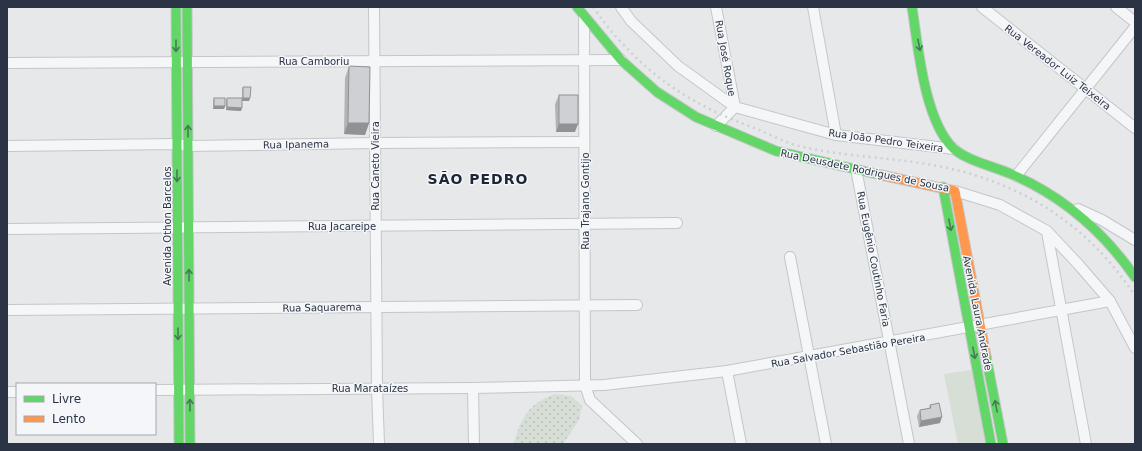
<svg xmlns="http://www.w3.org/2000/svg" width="1142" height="451" viewBox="0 0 1142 451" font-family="'DejaVu Sans',sans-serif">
  <defs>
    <pattern id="grass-dots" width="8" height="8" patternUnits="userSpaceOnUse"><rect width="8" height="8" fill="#d6ded6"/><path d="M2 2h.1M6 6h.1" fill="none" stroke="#b8bfb9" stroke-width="1.8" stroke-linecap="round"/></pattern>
  </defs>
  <rect width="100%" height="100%" fill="#e6e8ea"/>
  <!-- grass -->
  <path fill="url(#grass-dots)" d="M 556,394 L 571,396 L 582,406 L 579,420 L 563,444 L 514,444 C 520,418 530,402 556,394 Z"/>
  <!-- park -->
  <path fill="#d6ded6" d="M 977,369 L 991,444 L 958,444 L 944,374 Z"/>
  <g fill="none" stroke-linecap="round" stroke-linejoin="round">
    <!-- street casing -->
    <g stroke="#c4c6c8" stroke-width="12">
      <g id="street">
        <path d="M 374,7 L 377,388 L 379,444"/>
        <path d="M 621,7 L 631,21 L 678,66 L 735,107 L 836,135 L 954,149"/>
        <path d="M 813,7 L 836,135"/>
        <path d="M 982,7 L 1135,128"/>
        <path d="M 1116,7 L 1135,22"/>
        <path d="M 584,17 L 585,385 L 590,400 L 637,444"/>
        <path d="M 7,63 L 621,60"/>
        <path d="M 716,126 L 735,107 L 716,7"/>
        <path d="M 7,146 L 177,144 L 188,146 L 375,143 L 584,142"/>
        <path d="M 856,169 L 909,444"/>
        <path d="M 1016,176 L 1135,27"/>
        <path d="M 955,191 L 1000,205 L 1047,231 L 1078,264 L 1110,301 L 1135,348"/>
        <path d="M 1078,209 L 1102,220 L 1135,240"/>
        <path d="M 7,229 L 677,223"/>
        <path d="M 1047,232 L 1086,444"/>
        <path d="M 790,257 L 826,444"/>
        <path d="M 7,310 L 637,305"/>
        <path d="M 727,371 L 741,444"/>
        <path d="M 473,388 L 474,444"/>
        <path d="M 155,390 L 473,388 L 604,385 L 727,371 L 1110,301"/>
        <path d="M 7,392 L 17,392"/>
      </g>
    </g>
    <!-- fast casing -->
    <g stroke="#c4c6c8" stroke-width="11">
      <g id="fast">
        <path d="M 176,7 L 179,444"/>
        <path d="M 187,7 L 190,444"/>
        <path d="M 577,7 L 621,60 L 657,92 L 696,117 L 776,151 L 881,175"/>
        <path d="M 912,7 C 918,46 924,119 953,148 C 965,160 995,167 1011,174 C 1063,196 1103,231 1135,277"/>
        <path d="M 943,187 L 991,444"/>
        <path d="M 986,356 L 1003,444"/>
      </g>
    </g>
    <!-- slow casing -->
    <g stroke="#c4c6c8" stroke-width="11">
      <path id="slow" d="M 881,175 L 955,191 L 986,356"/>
    </g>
    <!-- street -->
    <use href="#street" stroke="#f5f6f7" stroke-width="10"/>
    <!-- fast -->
    <use href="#fast" stroke="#63d668" stroke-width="9"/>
    <!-- slow -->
    <use href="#slow" stroke="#ff974d" stroke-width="9"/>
    <!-- rail -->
    <path stroke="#cecfd2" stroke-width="2.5" stroke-dasharray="2 4" stroke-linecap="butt" d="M 593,7 C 602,19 610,31 621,42 C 660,85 702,109 757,129 C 769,134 782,141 795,145 C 842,157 891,157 938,166 C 1021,182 1089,225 1135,296"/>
  </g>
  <!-- wall -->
  <g fill="#b1b3b5">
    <path d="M 349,66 L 369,123 L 365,135 L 344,134 L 345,78 Z"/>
    <path d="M 243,87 L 250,98 L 249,101 L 242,101 L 241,111 L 226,110 L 226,101 L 227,98 L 242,98 L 242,90 Z"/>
    <path d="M 559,95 L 575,132 L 556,132 L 555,104 Z"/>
    <path d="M 214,98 L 225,106 L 224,109 L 213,109 L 213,101 Z"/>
    <path d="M 930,405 L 940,423 L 919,427 L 917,416 L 920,410 L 929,408 Z"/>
  </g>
  <!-- shaded-wall -->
  <g fill="#909294">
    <path d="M 243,98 L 250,98 L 249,101 L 242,101 Z"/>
    <path d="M 214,106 L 225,106 L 224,109 L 213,109 Z"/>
    <path d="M 227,107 L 242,108 L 241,111 L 226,110 Z"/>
    <path d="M 348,123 L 369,123 L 365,135 L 344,134 Z"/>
    <path d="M 559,124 L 578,124 L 575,132 L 556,132 Z"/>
    <path d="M 942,417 L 940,423 L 919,427 L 921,421 Z"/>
  </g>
  <!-- building -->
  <g fill="#ced0d3" stroke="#909294">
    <path d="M 349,66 L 370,67 L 369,123 L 348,123 Z"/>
    <path d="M 243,87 L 251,87 L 250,98 L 243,98 Z"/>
    <rect x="559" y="95" width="19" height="29"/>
    <rect x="214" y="98" width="11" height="8"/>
    <path d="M 227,98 L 242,98 L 242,108 L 227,107 Z"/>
    <path d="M 939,403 L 942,417 L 921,421 L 920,410 L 931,408 L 930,405 Z"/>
  </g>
  <!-- one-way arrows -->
  <defs><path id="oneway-shaft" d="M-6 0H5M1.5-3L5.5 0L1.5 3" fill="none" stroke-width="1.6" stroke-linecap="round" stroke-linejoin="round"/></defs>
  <g stroke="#447d55">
    <use href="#oneway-shaft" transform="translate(919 45) rotate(79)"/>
    <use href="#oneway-shaft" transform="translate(176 46) rotate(90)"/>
    <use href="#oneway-shaft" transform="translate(188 131) rotate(-90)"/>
    <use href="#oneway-shaft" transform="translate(177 176) rotate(90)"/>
    <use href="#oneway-shaft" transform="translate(950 225) rotate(79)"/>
    <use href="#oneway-shaft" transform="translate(189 275) rotate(-90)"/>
    <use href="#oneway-shaft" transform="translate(178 334) rotate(90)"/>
    <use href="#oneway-shaft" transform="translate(974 353) rotate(79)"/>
    <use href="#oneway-shaft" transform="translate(190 405) rotate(-90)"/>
    <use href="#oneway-shaft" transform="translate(996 406) rotate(-101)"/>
  </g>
  <g text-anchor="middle" stroke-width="3" stroke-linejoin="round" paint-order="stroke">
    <!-- street labels -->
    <g font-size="10" fill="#2b3445" stroke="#f4f6f9">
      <text transform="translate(726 58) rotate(80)" y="4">Rua José Roque</text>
      <text x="314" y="65">Rua Camboriu</text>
      <text transform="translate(1058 67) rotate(38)" y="4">Rua Vereador Luiz Teixeira</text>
      <text transform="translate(886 140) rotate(8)" y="4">Rua João Pedro Teixeira</text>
      <text transform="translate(296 144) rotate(-1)" y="4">Rua Ipanema</text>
      <text transform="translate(375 166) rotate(-90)" y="4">Rua Caneto Vieira</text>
      <text transform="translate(865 170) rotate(12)" y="4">Rua Deusdete Rodrigues de Sousa</text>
      <text transform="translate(585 201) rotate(-90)" y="4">Rua Trajano Gontijo</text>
      <text transform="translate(167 226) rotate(-90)" y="4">Avenida Othon Barcelos</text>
      <text x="342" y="230">Rua Jacareipe</text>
      <text transform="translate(874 259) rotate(79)" y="4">Rua Eugênio Coutinho Faria</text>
      <text transform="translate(322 307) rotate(-1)" y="4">Rua Saquarema</text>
      <text transform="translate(978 313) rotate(79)" y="4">Avenida Laura Andrade</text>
      <text transform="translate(848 350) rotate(-10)" y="4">Rua Salvador Sebastião Pereira</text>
      <text x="370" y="392">Rua Marataízes</text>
    </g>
    <!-- district labels -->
    <g font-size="14" font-weight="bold" letter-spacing="1" fill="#1d2536" stroke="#f4f6f9">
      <text x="478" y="184">SÃO PEDRO</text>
    </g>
  </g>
  <!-- border -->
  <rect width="1142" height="451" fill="none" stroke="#2b3445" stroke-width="16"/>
  <!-- legend -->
  <rect x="16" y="383" width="140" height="52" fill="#f4f6f9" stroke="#a4a8b1"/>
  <rect x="24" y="396" width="20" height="6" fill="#63d668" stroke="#a4a8b1"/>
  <text x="52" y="403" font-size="12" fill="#2b3445">Livre</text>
  <rect x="24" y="416" width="20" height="6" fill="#ff974d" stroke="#a4a8b1"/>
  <text x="52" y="423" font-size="12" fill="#2b3445">Lento</text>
</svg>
